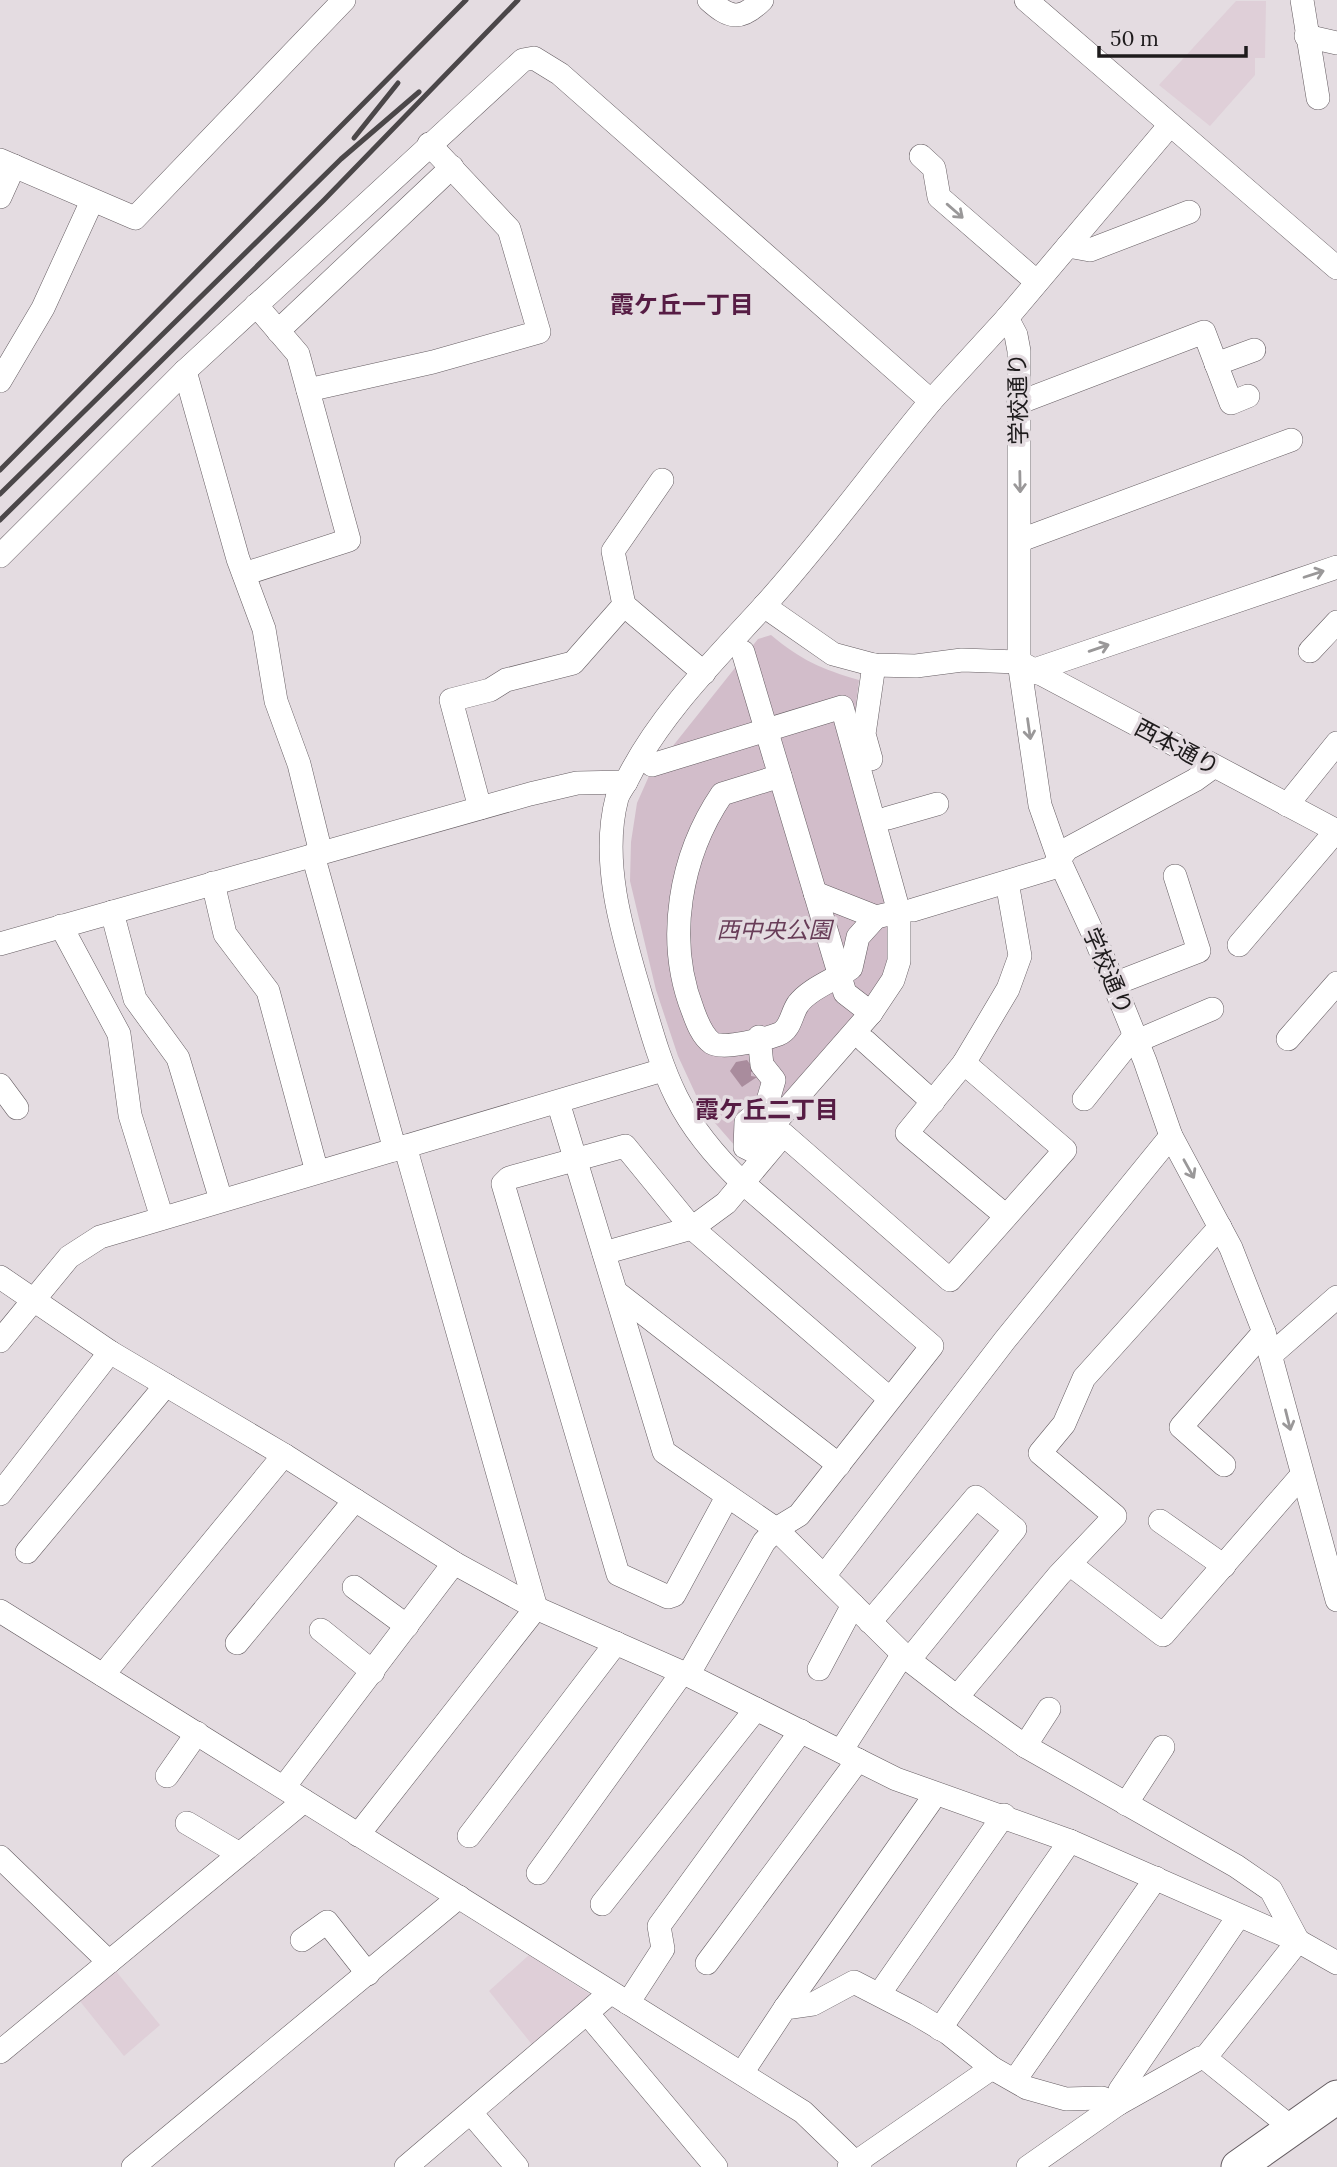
<svg xmlns="http://www.w3.org/2000/svg" width="1337" height="2167" viewBox="0 0 1337 2167" font-family="Lora,'Noto Sans JP',serif">
  <rect width="100%" height="100%" fill="#e4dce1"/>
  <!-- built -->
  <g fill="#dfcfd8">
    <path d="M 1236,1 L 1266,1 L 1265,58 L 1255,58 L 1255,75 L 1210,126 L 1159,85 Z"/>
    <path d="M 529,1955 L 594,1997 L 534,2047 L 489,1991 Z"/>
    <path d="M 115,1970 L 160,2025 L 124,2056 L 79,2000 Z"/>
  </g>
  <!-- green -->
  <path fill="#d2bdca" d="M 771,635 C 801,660 821,669 859,680 L 852,736 L 904,910 L 896,980 L 742,1154 L 702,1108 L 678,1056 L 656,990 L 630,881 L 631,842 L 637,803 L 649,776 L 758,639 Z"/>
  <!-- water -->
  <path fill="#a98c9d" d="M 747,1060 L 756,1072 L 751,1072 L 751,1076 L 757,1077 L 742,1087 L 730,1071 L 736,1062 Z"/>
  <g fill="none" stroke-linecap="round" stroke-linejoin="round">
    <!-- minor casing -->
    <g stroke="#655d62" stroke-width="24">
      <g id="minor">
        <path d="M 709,0 C 730,19 741,21 762,0"/>
        <path d="M 1026,0 L 1337,268"/>
        <path d="M 1302,0 L 1318,98"/>
        <path d="M 1306,36 L 1337,43"/>
        <path d="M 921,156 L 934,168 L 939,197 L 1037,282"/>
        <path d="M 0,160 L 135,218 L 344,0"/>
        <path d="M 0,197 L 14,166"/>
        <path d="M 1068,246 L 1090,250 L 1189,212"/>
        <path d="M 1007,318 L 1016,335 L 1019,351 L 1019,662 L 1040,805 L 1060,862 L 1096,940 L 1145,1061 L 1171,1136 L 1231,1248 L 1264,1332 L 1337,1600"/>
        <path d="M 278,331 L 452,167"/>
        <path d="M 1216,364 L 1254,350"/>
        <path d="M 185,371 L 238,559 L 264,629 L 276,701 L 299,764 L 321,853"/>
        <path d="M 0,381 L 43,308 L 92,201"/>
        <path d="M 308,390 L 433,362 L 539,332 L 509,229 L 429,144"/>
        <path d="M 931,401 L 1007,318 L 1170,125"/>
        <path d="M 1018,403 L 1204,332 L 1231,403 L 1248,396"/>
        <path d="M 1021,540 L 1291,440"/>
        <path d="M 0,556 L 185,371 L 523,60 L 534,58 L 560,74 L 931,401 C 875,468 823,541 764,606 C 715,660 660,714 627,780 C 624,786 619,792 617,798 C 600,862 623,935 641,996 C 665,1079 678,1121 743,1183 L 932,1346 L 799,1515 L 776,1529 L 764,1542 L 688,1675"/>
        <path d="M 244,574 L 349,540 L 298,354 L 256,305"/>
        <path d="M 624,605 L 704,673"/>
        <path d="M 764,606 L 833,654 L 874,665 L 916,666 L 962,660 L 1019,662"/>
        <path d="M 1310,651 L 1337,622"/>
        <path d="M 743,652 L 845,993 L 871,1013"/>
        <path d="M 1019,662 L 1337,831"/>
        <path d="M 1036,673 L 1040,668 L 1337,567"/>
        <path d="M 871,759 L 864,734 L 874,665"/>
        <path d="M 652,765 L 842,707 L 899,912 L 899,961 L 893,980 L 871,1013 L 751,1150 L 745,1147 L 746,1122 L 767,1104 L 774,1080 L 762,1065 L 759,1037"/>
        <path d="M 780,776 L 722,794 C 680,856 665,940 693,1011 C 697,1022 702,1036 712,1043 C 723,1050 766,1039 779,1034 C 791,1029 791,1014 798,1004 C 810,988 835,980 851,968 L 858,937 L 876,917"/>
        <path d="M 1287,805 L 1337,743"/>
        <path d="M 480,808 L 451,700 L 490,690 L 506,680 L 573,663 L 624,605 L 613,551 L 662,480"/>
        <path d="M 888,818 L 937,804"/>
        <path d="M 313,855 L 395,1150"/>
        <path d="M 213,883 L 225,934 L 268,991 L 317,1172"/>
        <path d="M 815,893 L 876,917 L 889,914"/>
        <path d="M 913,910 L 1052,868 L 1067,849 L 1195,780 L 1213,767"/>
        <path d="M 112,912 L 135,999 L 178,1058 L 221,1200"/>
        <path d="M 61,926 L 119,1034 L 130,1115 L 162,1218"/>
        <path d="M 0,944 L 530,794 L 577,783 L 626,782"/>
        <path d="M 1239,945 L 1336,831"/>
        <path d="M 1114,984 L 1199,951 L 1175,876"/>
        <path d="M 1288,1039 L 1337,983"/>
        <path d="M 865,1041 L 933,1102"/>
        <path d="M 1137,1041 L 1212,1009"/>
        <path d="M 964,1063 L 907,1133 L 1006,1216"/>
        <path d="M 0,1085 L 17,1108"/>
        <path d="M 1084,1099 L 1135,1035"/>
        <path d="M 558,1102 L 664,1452 L 776,1529 L 909,1660 L 966,1704 L 1025,1746 L 1236,1866 L 1271,1890 L 1298,1941 L 1205,2058"/>
        <path d="M 783,1134 L 950,1280 L 1065,1150 L 964,1063 L 1008,989 L 1020,956 L 1007,882"/>
        <path d="M 405,1146 L 536,1608"/>
        <path d="M 604,1253 L 692,1228 L 726,1203 L 777,1142"/>
        <path d="M 0,1277 L 110,1352 L 284,1455 L 454,1563 L 536,1608 L 688,1675 L 896,1779 L 1070,1841 L 1298,1941 L 1337,1963"/>
        <path d="M 616,1292 L 839,1465"/>
        <path d="M 0,1341 L 69,1257 L 100,1237 L 663,1070"/>
        <path d="M 1272,1354 L 1337,1297"/>
        <path d="M 1224,1465 L 1181,1427 L 1264,1332"/>
        <path d="M 0,1494 L 110,1352"/>
        <path d="M 727,1497 L 674,1595 L 668,1597 L 618,1574 L 503,1184 L 509,1178 L 625,1146 L 692,1228 L 889,1398"/>
        <path d="M 1160,1521 L 1224,1566"/>
        <path d="M 27,1552 L 166,1385"/>
        <path d="M 1071,1565 L 1163,1635 L 1301,1476"/>
        <path d="M 824,1576 L 1005,1340 L 1171,1136"/>
        <path d="M 354,1587 L 407,1626"/>
        <path d="M 0,1611 L 803,2112 L 860,2167"/>
        <path d="M 870,1622 L 976,1497 L 1015,1529 L 909,1660"/>
        <path d="M 321,1630 L 373,1672"/>
        <path d="M 237,1643 L 355,1500"/>
        <path d="M 819,1669 L 853,1605"/>
        <path d="M 103,1675 L 284,1455"/>
        <path d="M 957,1697 L 1059,1575 L 1115,1516 L 1040,1453 L 1064,1424 L 1084,1378 L 1220,1227"/>
        <path d="M 1025,1746 L 1049,1709"/>
        <path d="M 841,1751 L 903,1654"/>
        <path d="M 167,1776 L 197,1733"/>
        <path d="M 284,1787 L 454,1563"/>
        <path d="M 1126,1804 L 1163,1747"/>
        <path d="M 187,1823 L 238,1853"/>
        <path d="M 358,1835 L 536,1608"/>
        <path d="M 469,1836 L 616,1643"/>
        <path d="M 0,1857 L 109,1962"/>
        <path d="M 538,1873 L 682,1673"/>
        <path d="M 602,1904 L 756,1709"/>
        <path d="M 302,1940 L 327,1922 L 368,1974"/>
        <path d="M 707,1963 L 858,1760"/>
        <path d="M 880,1993 L 1004,1815"/>
        <path d="M 628,2003 L 663,1949 L 659,1926 L 801,1731"/>
        <path d="M 785,2008 L 935,1795"/>
        <path d="M 587,2013 L 716,2167"/>
        <path d="M 940,2029 L 1070,1841"/>
        <path d="M 0,2052 L 304,1801"/>
        <path d="M 742,2073 L 785,2008 L 813,2004 L 854,1982 L 916,2014 L 948,2033 L 992,2068 L 1027,2088 L 1066,2099 L 1102,2098 L 1118,2104 L 1200,2058 L 1205,2058 L 1293,2129"/>
        <path d="M 1015,2080 L 1156,1878"/>
        <path d="M 471,2113 L 517,2167"/>
        <path d="M 133,2167 L 459,1897"/>
        <path d="M 406,2167 L 610,1993"/>
        <path d="M 849,2167 L 992,2068"/>
        <path d="M 1028,2167 L 1118,2104 L 1120,2090 L 1238,1917"/>
      </g>
    </g>
    <!-- highway casing -->
    <g stroke="#655d62" stroke-width="35">
      <path id="highway" d="M 1238,2167 L 1337,2097"/>
    </g>
    <!-- minor -->
    <use href="#minor" stroke="#fff" stroke-width="23"/>
    <!-- highway -->
    <use href="#highway" stroke="#fff" stroke-width="33"/>
    <!-- rail -->
    <g stroke="#4b4749" stroke-width="5">
      <path d="M 354,138 L 398,83"/>
      <path d="M 0,470 L 466,0"/>
      <path d="M 0,494 L 341,159 L 419,92"/>
      <path d="M 0,520 L 324,200 L 518,0"/>
    </g>
  </g>
  <!-- one-way arrows -->
  <defs><path id="oneway-shaft" d="M-6 0H5M1.5-3L5.5 0L1.5 3" fill="none" stroke-width="1.6" stroke-linecap="round" stroke-linejoin="round" transform="scale(1.75)"/></defs>
  <g stroke="#9a9899">
    <use href="#oneway-shaft" transform="translate(955 211) rotate(41)"/>
    <use href="#oneway-shaft" transform="translate(1020 482) rotate(89)"/>
    <use href="#oneway-shaft" transform="translate(1314 574) rotate(-18)"/>
    <use href="#oneway-shaft" transform="translate(1099 648) rotate(-19)"/>
    <use href="#oneway-shaft" transform="translate(1029 729) rotate(82)"/>
    <use href="#oneway-shaft" transform="translate(1189 1169) rotate(61)"/>
    <use href="#oneway-shaft" transform="translate(1288 1420) rotate(76)"/>
  </g>
  <g text-anchor="middle" stroke-width="7" stroke-linejoin="round" paint-order="stroke">
    <!-- street labels -->
    <g font-size="23" fill="#1e1b1c" stroke="#e4dce1">
      <text transform="translate(1018 399) rotate(-91)" y="8">学校通り</text>
      <text transform="translate(1177 747) rotate(28)" y="8">西本通り</text>
      <text transform="translate(1108 971) rotate(67)" y="8">学校通り</text>
    </g>
    <!-- park labels -->
    <g font-size="23" font-style="italic" fill="#683d58" stroke="#e4dce1">
      <text x="774" y="938">西中央公園</text>
    </g>
    <!-- neighbourhood labels -->
    <g font-size="24" font-weight="bold" fill="#561c44" stroke="#e4dce1">
      <text x="682" y="313">霞ケ丘一丁目</text>
      <text x="767" y="1118">霞ケ丘二丁目</text>
    </g>
  </g>
  <!-- scale -->
  <path d="M1099 46v10h147v-10" fill="none" stroke="#1e1b1c" stroke-width="3.5"/>
  <text x="1110" y="46" font-size="21" fill="#1e1b1c" stroke="#e4dce1" stroke-width="5" paint-order="stroke">50 m</text>
</svg>
